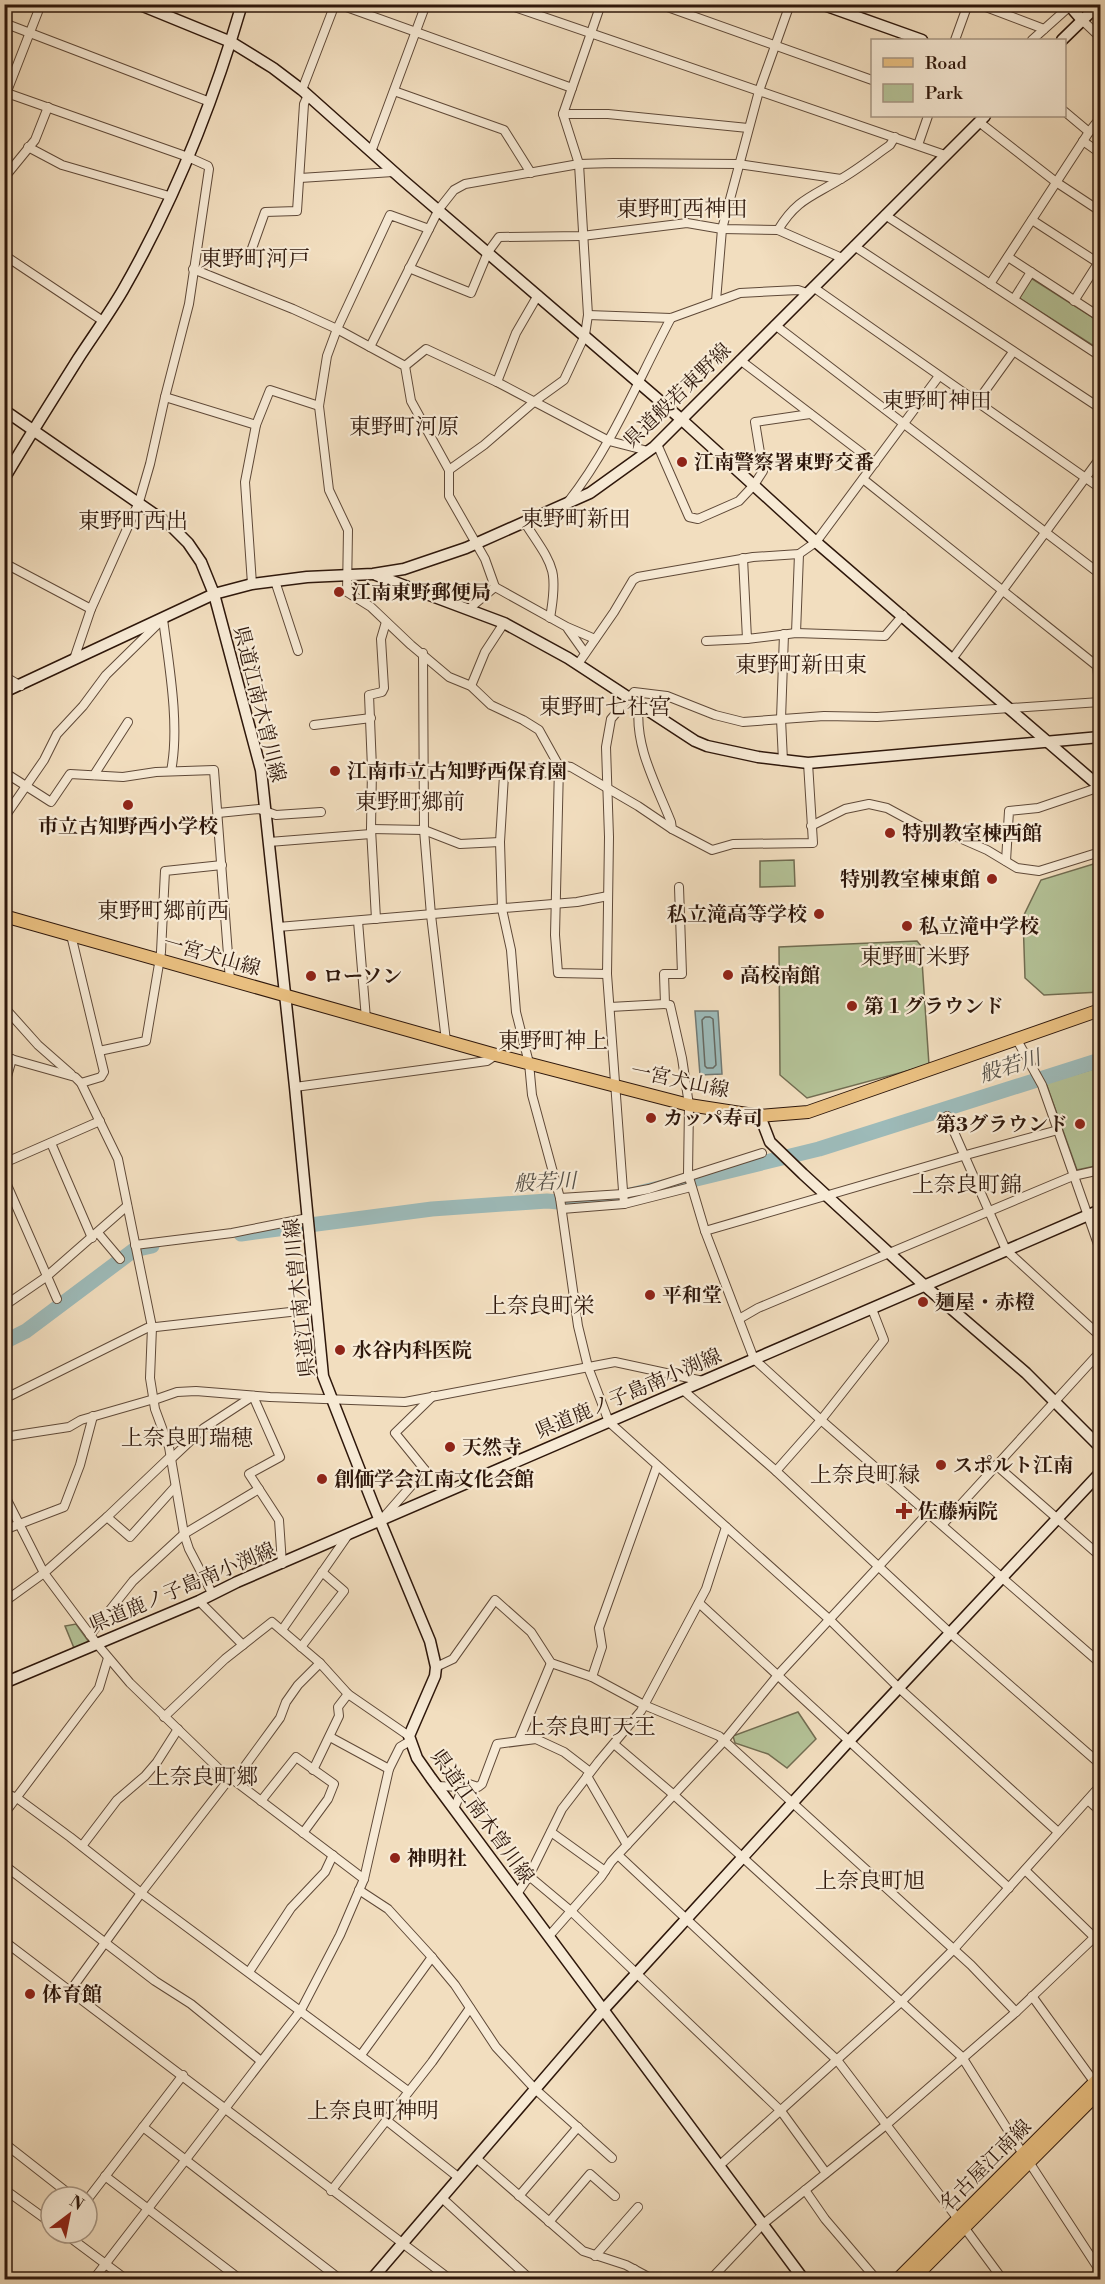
<svg xmlns="http://www.w3.org/2000/svg" width="1105" height="2284" viewBox="0 0 1105 2284" font-family="'Libre Bodoni','Noto Serif JP',serif">
  <rect width="100%" height="100%" fill="#f2debf"/>
  <filter id="stains"><feTurbulence type="fractalNoise" baseFrequency=".00333" numOctaves="4"/><feColorMatrix values="0 0 0 0 .2 0 0 0 0 .09 0 0 0 0 .02 0 0 0 .5 -.17"/></filter>
  <radialGradient id="worn" r=".72"><stop offset=".6" stop-color="#630" stop-opacity="0"/><stop offset="1" stop-color="#630" stop-opacity=".3"/></radialGradient>
  <!-- green -->
  <g fill="#b4c297" stroke="#716c51" stroke-width="1.5">
    <path d="M 1031,278 L 1100,322 L 1100,350 L 1019,298 Z"/>
    <path d="M 794,860 L 795,886 L 760,887 L 760,861 Z"/>
    <path d="M 1100,862 L 1100,992 L 1044,995 L 1025,978 L 1023,917 L 1041,880 Z"/>
    <path d="M 917,941 L 921,946 L 929,1065 L 807,1098 L 780,1075 L 779,947 Z"/>
    <path d="M 1100,1067 L 1100,1165 L 1077,1170 L 1046,1083 Z"/>
    <path d="M 76,1624 L 89,1642 L 74,1648 L 65,1626 Z"/>
    <path d="M 798,1712 L 816,1739 L 787,1768 L 768,1754 L 735,1743 L 733,1736 Z"/>
  </g>
  <!-- water -->
  <path fill="#9dbbba" stroke="#717974" stroke-width="1.5" d="M 695,1011 L 718,1011 L 722,1074 L 700,1075 Z"/>
  <g fill="none" stroke-linecap="round" stroke-linejoin="round">
    <!-- shore -->
    <path stroke="#666962" stroke-width="1.5" d="M 705,1017 L 710,1017 L 713,1019 L 716,1065 L 713,1068 L 707,1068 L 705,1066 L 702,1020 Z"/>
    <!-- river -->
    <g stroke="#9dbbba" stroke-width="15">
      <path d="M 241,1234 L 432,1209 L 547,1201 L 570,1203 L 614,1199 L 819,1149 L 1100,1060"/>
      <path d="M 4,1342 L 26,1331 L 134,1250 L 152,1246"/>
    </g>
    <!-- street casing -->
    <g stroke="#5f4938" stroke-width="10">
      <g id="street">
        <path d="M 338,4 L 572,88"/>
        <path d="M 506,4 L 945,155"/>
        <path d="M 659,4 L 872,80"/>
        <path d="M 978,4 L 1044,29"/>
        <path d="M 1082,20 L 1100,37"/>
        <path d="M 4,23 L 210,102"/>
        <path d="M 955,40 L 968,4"/>
        <path d="M 1032,40 L 1070,6"/>
        <path d="M 302,90 L 335,4"/>
        <path d="M 394,91 L 504,130 L 531,173"/>
        <path d="M 4,92 L 188,157 L 208,166 L 209,169 L 189,304 L 165,397 L 150,464 L 139,502 L 91,609 L 74,659"/>
        <path d="M 4,99 L 41,4"/>
        <path d="M 1064,111 L 1089,132"/>
        <path d="M 563,114 L 608,114 L 748,128"/>
        <path d="M 979,122 L 1056,182 L 1100,211"/>
        <path d="M 1083,141 L 1100,153"/>
        <path d="M 918,145 L 928,116"/>
        <path d="M 28,147 L 62,165 L 169,196"/>
        <path d="M 371,152 L 426,4"/>
        <path d="M 4,178 L 35,140 L 48,107"/>
        <path d="M 300,178 L 393,172"/>
        <path d="M 885,215 L 1100,356"/>
        <path d="M 1032,220 L 1100,264"/>
        <path d="M 429,229 L 390,215 L 337,329 L 327,356 L 319,406 L 329,490 L 348,530 L 347,592 L 371,607 L 411,645 L 449,677 L 471,686 L 491,705 L 523,720 L 539,730 L 559,766 L 555,935 L 558,973 L 607,974 L 609,837 L 606,747 L 611,719 L 634,692 L 667,696 L 715,715 L 743,722 L 824,716 L 877,717 L 1100,702"/>
        <path d="M 778,230 C 796,200 811,197 839,180 C 857,170 873,157 890,145 L 895,137"/>
        <path d="M 854,246 L 1100,408"/>
        <path d="M 250,254 L 265,212 L 297,211 L 304,104 L 308,95"/>
        <path d="M 4,255 L 103,321"/>
        <path d="M 1008,257 L 1100,317"/>
        <path d="M 409,268 L 471,293 L 488,252 L 499,237 L 582,236 L 687,223 L 722,229 L 778,230 L 842,258"/>
        <path d="M 193,269 L 293,309 L 337,329 L 405,366 L 411,401 L 449,470 L 449,496 L 485,559 L 495,587 L 470,608"/>
        <path d="M 990,284 L 1089,132 L 1100,118"/>
        <path d="M 813,287 L 1100,488"/>
        <path d="M 1014,299 L 1031,272"/>
        <path d="M 716,301 L 722,229 L 759,91 L 790,4"/>
        <path d="M 1074,301 L 1100,260"/>
        <path d="M 588,315 L 671,318 L 740,293 L 798,290 L 807,293"/>
        <path d="M 775,325 L 1100,574"/>
        <path d="M 370,347 L 439,209 L 454,190 L 465,184 L 579,164 L 613,163 L 738,164 L 841,179"/>
        <path d="M 740,360 L 875,463"/>
        <path d="M 405,366 L 426,349 L 497,382 L 609,441 L 648,451"/>
        <path d="M 497,382 L 516,333 L 538,295"/>
        <path d="M 165,397 L 256,425"/>
        <path d="M 977,402 L 1013,352"/>
        <path d="M 657,444 L 689,517 L 698,519 L 739,501 L 754,485 L 763,471 L 755,422 L 810,414"/>
        <path d="M 449,470 L 484,445 L 535,401 L 564,380 L 585,335 L 588,315 L 579,164 L 563,114 L 601,4"/>
        <path d="M 863,479 L 1097,666 L 1100,692"/>
        <path d="M 568,502 C 612,446 638,380 671,318"/>
        <path d="M 525,523 C 552,565 559,567 550,618"/>
        <path d="M 743,558 L 747,639 L 796,633 L 885,636 L 903,615"/>
        <path d="M 4,563 L 91,609"/>
        <path d="M 275,581 L 298,651"/>
        <path d="M 252,584 L 245,482 L 256,425 L 270,390 L 319,406"/>
        <path d="M 495,587 L 567,627 L 595,639"/>
        <path d="M 163,619 C 169,665 180,726 171,771"/>
        <path d="M 568,629 L 585,653"/>
        <path d="M 796,633 L 799,554"/>
        <path d="M 706,641 L 747,639"/>
        <path d="M 423,653 L 424,830 L 431,915 L 446,1041"/>
        <path d="M 953,658 L 1100,458"/>
        <path d="M 578,664 L 614,612 L 633,580 L 638,577 L 753,557 L 799,554 L 816,542 L 939,376"/>
        <path d="M 4,676 L 21,686"/>
        <path d="M 471,686 L 485,652 L 504,623"/>
        <path d="M 639,705 C 634,746 656,784 671,822 L 672,829 L 712,850 L 733,844 L 813,843 L 808,763"/>
        <path d="M 314,725 L 371,718"/>
        <path d="M 783,761 L 781,719 L 784,634"/>
        <path d="M 558,765 L 571,767 L 638,806 L 672,829"/>
        <path d="M 372,768 L 423,768"/>
        <path d="M 4,772 L 51,802 L 70,774 L 123,777 L 156,772 L 214,770 L 230,981"/>
        <path d="M 559,772 L 504,775 L 500,842 L 502,909 L 511,950 L 516,1012 L 529,1063 L 532,1095 L 560,1198 L 578,1326 L 588,1367 L 609,1422 L 830,1620 L 899,1688 L 1058,1832"/>
        <path d="M 94,775 L 128,722"/>
        <path d="M 371,805 L 423,803"/>
        <path d="M 218,813 L 259,809 L 276,815 L 321,812"/>
        <path d="M 4,818 L 44,760 L 57,734 L 83,706 L 106,675 L 162,620"/>
        <path d="M 811,826 L 845,809 L 869,804 L 887,808 L 924,828 L 955,836 L 987,850 L 1017,868 L 1039,871 L 1100,852"/>
        <path d="M 371,829 L 424,830 L 460,844 L 500,842"/>
        <path d="M 269,842 L 371,834"/>
        <path d="M 1006,861 L 1009,811 L 1038,808 L 1100,787"/>
        <path d="M 679,887 L 682,974 L 664,974 L 665,1004 L 670,1005 L 682,1058 L 689,1105 L 688,1174 L 705,1231 L 754,1359 L 821,1420 L 1100,1663"/>
        <path d="M 376,919 L 371,829 L 372,768 L 369,695 L 382,692 L 384,688 L 381,639 L 386,622"/>
        <path d="M 358,921 L 366,1019"/>
        <path d="M 278,927 L 577,902 L 608,896"/>
        <path d="M 71,935 L 104,1072 L 101,1077 L 81,1083"/>
        <path d="M 607,974 L 624,1204"/>
        <path d="M 4,1007 L 38,1045 L 71,1074"/>
        <path d="M 610,1007 L 665,1004"/>
        <path d="M 1017,1040 L 1042,1085 L 1100,1250"/>
        <path d="M 99,1051 L 146,1041 L 161,952 L 165,871 L 222,865"/>
        <path d="M 4,1057 L 75,1077 L 81,1083 L 118,1159 L 152,1327 L 150,1378 L 155,1409 L 169,1447 L 184,1534 L 189,1549 L 212,1593"/>
        <path d="M 4,1087 L 12,1059"/>
        <path d="M 295,1087 L 487,1061 L 496,1055"/>
        <path d="M 947,1116 L 1006,1250 L 1100,1336"/>
        <path d="M 51,1143 L 92,1238"/>
        <path d="M 4,1163 L 100,1121"/>
        <path d="M 4,1178 L 57,1299"/>
        <path d="M 560,1198 L 623,1194 L 649,1189 L 762,1153"/>
        <path d="M 562,1209 L 624,1204 L 691,1187"/>
        <path d="M 705,1231 L 966,1155 L 1058,1130"/>
        <path d="M 98,1233 L 120,1259"/>
        <path d="M 135,1245 L 232,1233 L 308,1218"/>
        <path d="M 4,1306 L 46,1277 L 127,1206"/>
        <path d="M 739,1319 L 758,1308 L 1073,1176 L 1100,1170"/>
        <path d="M 683,1390 L 776,1471 L 950,1633 L 1100,1764"/>
        <path d="M 4,1399 L 147,1328 L 317,1309"/>
        <path d="M 154,1400 L 177,1392 L 196,1391 L 270,1397 L 405,1402 L 615,1362 L 703,1381"/>
        <path d="M 4,1437 L 69,1427 L 81,1420 L 154,1399"/>
        <path d="M 171,1456 L 107,1517 L 130,1537 L 175,1487"/>
        <path d="M 171,1459 L 204,1428 L 253,1396 L 280,1457 L 249,1474 L 279,1520 L 282,1564"/>
        <path d="M 996,1465 L 1100,1556"/>
        <path d="M 425,1470 L 445,1492"/>
        <path d="M 776,1471 L 821,1420 L 884,1340 L 872,1309"/>
        <path d="M 4,1494 L 44,1573 L 97,1644 L 130,1683 L 219,1769 L 364,1879"/>
        <path d="M 383,1518 L 425,1470 L 395,1433 L 433,1396"/>
        <path d="M 943,1524 L 1100,1352"/>
        <path d="M 4,1530 L 64,1507 L 80,1465 L 93,1416"/>
        <path d="M 199,1601 L 243,1645"/>
        <path d="M 4,1602 L 44,1573 L 107,1517"/>
        <path d="M 699,1603 L 1009,1888"/>
        <path d="M 282,1630 L 348,1535"/>
        <path d="M 90,1635 L 133,1581 L 184,1534 L 259,1489"/>
        <path d="M 301,1647 L 344,1591 L 322,1572"/>
        <path d="M 436,1667 L 453,1659 L 495,1600 L 531,1632 L 551,1663 L 592,1677 L 644,1705 L 719,1736 L 971,1965 L 1016,2012"/>
        <path d="M 592,1677 L 602,1647 L 599,1628 L 657,1466"/>
        <path d="M 164,1717 L 225,1659 L 272,1622 L 320,1663 L 348,1694 L 409,1736"/>
        <path d="M 330,1737 L 389,1769"/>
        <path d="M 519,1740 L 551,1663"/>
        <path d="M 614,1744 L 674,1795 L 962,2057 L 1023,2154"/>
        <path d="M 313,1770 L 339,1716 L 338,1707 L 348,1694"/>
        <path d="M 587,1776 L 627,1845"/>
        <path d="M 234,1781 L 280,1718 L 286,1702 L 298,1685 L 320,1663"/>
        <path d="M 436,1786 L 463,1787"/>
        <path d="M 4,1793 L 17,1798 L 70,1837 L 141,1893 L 408,2091"/>
        <path d="M 1088,1800 L 1100,1811"/>
        <path d="M 261,1801 L 296,1757 L 334,1784 L 328,1799 L 303,1833"/>
        <path d="M 454,1809 L 463,1787 L 469,1784 L 478,1787 L 482,1784 L 497,1744 L 536,1739 L 564,1752 L 590,1772"/>
        <path d="M 4,1814 L 99,1688 L 108,1658"/>
        <path d="M 551,1832 L 605,1871"/>
        <path d="M 82,1846 L 117,1800 L 145,1776 L 157,1762 L 178,1729"/>
        <path d="M 618,1855 L 837,2060 L 958,2219"/>
        <path d="M 4,1865 L 155,1981 L 191,2004 L 261,2061"/>
        <path d="M 1025,1870 L 1094,1937"/>
        <path d="M 529,1876 L 572,1912 L 781,2111 L 826,2173"/>
        <path d="M 359,1890 L 388,1909 L 430,1955 L 455,1985 L 496,2047 L 535,2089 L 612,2158"/>
        <path d="M 517,1894 L 529,1876 L 562,1809 L 599,1761 L 641,1711 L 706,1589 L 726,1527"/>
        <path d="M 549,1936 L 601,1877 L 611,1862 L 724,1741 L 778,1675 L 928,1513"/>
        <path d="M 4,1941 L 451,2280"/>
        <path d="M 249,1972 L 291,1908 L 325,1872 L 333,1855"/>
        <path d="M 70,1991 L 141,1893 L 230,1778"/>
        <path d="M 1032,1996 L 1095,2083"/>
        <path d="M 361,2055 L 432,1957"/>
        <path d="M 386,2120 L 458,2177"/>
        <path d="M 143,2127 L 341,2280"/>
        <path d="M 4,2143 L 73,2197"/>
        <path d="M 476,2158 L 583,2251 L 626,2265 L 654,2280"/>
        <path d="M 1029,2162 L 1100,2271"/>
        <path d="M 720,2165 L 902,2001 L 954,1949 L 1100,1786"/>
        <path d="M 105,2176 L 241,2280"/>
        <path d="M 4,2189 L 51,2223"/>
        <path d="M 805,2190 L 825,2219 L 877,2280"/>
        <path d="M 331,2191 L 432,2062 L 470,2008"/>
        <path d="M 519,2196 L 578,2127"/>
        <path d="M 442,2198 L 531,2280"/>
        <path d="M 87,2200 L 183,2075"/>
        <path d="M 549,2222 L 590,2174 L 615,2196"/>
        <path d="M 964,2227 L 1003,2280"/>
        <path d="M 64,2233 L 127,2280"/>
        <path d="M 595,2256 L 638,2207"/>
        <path d="M 4,2275 L 11,2280"/>
        <path d="M 93,2280 L 301,2010 L 340,1935 L 364,1879 L 389,1769 L 400,1747 L 410,1741"/>
        <path d="M 630,2280 L 634,2269"/>
        <path d="M 710,2280 L 763,2224 L 886,2125 L 1016,2012 L 1100,1932"/>
        <path d="M 1091,2280 L 1100,2270"/>
      </g>
    </g>
    <!-- secondary casing -->
    <g stroke="#2e170b" stroke-width="13">
      <g id="secondary">
        <path d="M 138,4 L 231,42 L 273,68 L 302,90 L 404,181 L 681,419 L 816,542 L 1100,787"/>
        <path d="M 821,4 L 922,40"/>
        <path d="M 1068,4 L 1082,20"/>
        <path d="M 1062,40 L 1099,4"/>
        <path d="M 4,410 L 170,525 L 188,543 L 201,562 L 214,594 L 261,770 L 295,1087 L 323,1376 L 373,1504 L 430,1641 L 436,1667 L 435,1676 L 409,1736 L 417,1758 L 431,1778 L 804,2280"/>
        <path d="M 4,479 C 28,438 53,399 78,359 C 93,336 109,314 123,290 C 174,201 213,103 242,4"/>
        <path d="M 376,575 L 504,623 L 568,658 L 695,741 L 707,746 L 758,757 L 808,763 L 1100,737"/>
        <path d="M 4,692 L 214,594 L 252,584 L 307,577 L 373,574 L 404,569 L 466,548 L 590,493 L 654,447 L 985,116"/>
        <path d="M 760,1116 L 770,1142 L 803,1174 L 925,1286 L 1026,1373 L 1100,1447"/>
        <path d="M 4,1683 L 199,1601 L 237,1582 L 1100,1210"/>
        <path d="M 371,2280 L 604,2009 L 849,1741 L 1100,1473"/>
      </g>
    </g>
    <!-- primary casing -->
    <g stroke="#2e170b" stroke-width="14">
      <g id="primary">
        <path d="M 4,916 L 496,1055 L 689,1105 L 760,1116 L 808,1112 L 1100,1010"/>
        <path d="M 897,2280 L 1100,2077"/>
        <path d="M 912,2280 L 1100,2091"/>
      </g>
    </g>
    <!-- street -->
    <use href="#street" stroke="#f7ead5" stroke-width="8"/>
    <!-- secondary -->
    <use href="#secondary" stroke="#f7ead5" stroke-width="10"/>
    <!-- primary -->
    <use href="#primary" stroke="#e9bf80" stroke-width="12"/>
  </g>
  <!-- markers -->
  <g fill="#8f2418" stroke="#f7ead5" stroke-width="2">
    <circle cx="682" cy="462" r="6"/>
    <circle cx="339" cy="592" r="6"/>
    <circle cx="335" cy="771" r="6"/>
    <circle cx="128" cy="805" r="6"/>
    <circle cx="890" cy="833" r="6"/>
    <circle cx="992" cy="879" r="6"/>
    <circle cx="819" cy="914" r="6"/>
    <circle cx="907" cy="926" r="6"/>
    <circle cx="728" cy="975" r="6"/>
    <circle cx="311" cy="976" r="6"/>
    <circle cx="852" cy="1006" r="6"/>
    <circle cx="651" cy="1118" r="6"/>
    <circle cx="1080" cy="1124" r="6"/>
    <circle cx="650" cy="1295" r="6"/>
    <circle cx="923" cy="1302" r="6"/>
    <circle cx="340" cy="1350" r="6"/>
    <circle cx="450" cy="1447" r="6"/>
    <circle cx="941" cy="1465" r="6"/>
    <circle cx="322" cy="1479" r="6"/>
    <path d="M901 1502h6v6h6v6h-6v6h-6v-6h-6v-6h6z"/>
    <circle cx="395" cy="1858" r="6"/>
    <circle cx="30" cy="1994" r="6"/>
  </g>
  <g text-anchor="middle" stroke-width="4.5" stroke-linejoin="round" paint-order="stroke">
    <!-- street labels -->
    <g font-size="20" fill="#2e170b" stroke="#f7ead5">
      <text transform="translate(677 395) rotate(-44)" y="7">県道般若東野線</text>
      <text transform="translate(260 704) rotate(76)" y="7">県道江南木曽川線</text>
      <text transform="translate(212 955) rotate(16)" y="7">一宮犬山線</text>
      <text transform="translate(680 1080) rotate(12)" y="7">一宮犬山線</text>
      <text transform="translate(299 1298) rotate(-96)" y="7">県道江南木曽川線</text>
      <text transform="translate(628 1393) rotate(-23)" y="7">県道鹿ノ子島南小渕線</text>
      <text transform="translate(182 1587) rotate(-23)" y="7">県道鹿ノ子島南小渕線</text>
      <text transform="translate(483 1816) rotate(54)" y="7">県道江南木曽川線</text>
      <text transform="translate(985 2165) rotate(-45)" y="7">名古屋江南線</text>
    </g>
    <!-- poi labels -->
    <g font-size="20" font-weight="bold" fill="#2e170b" stroke="#f7ead5" text-anchor="start">
      <text x="694" y="469">江南警察署東野交番</text>
      <text x="351" y="599">江南東野郵便局</text>
      <text x="347" y="778">江南市立古知野西保育園</text>
      <text x="128" y="833" text-anchor="middle">市立古知野西小学校</text>
      <text x="902" y="840">特別教室棟西館</text>
      <text x="980" y="886" text-anchor="end">特別教室棟東館</text>
      <text x="807" y="921" text-anchor="end">私立滝高等学校</text>
      <text x="919" y="933">私立滝中学校</text>
      <text x="740" y="982">高校南館</text>
      <text x="323" y="983">ローソン</text>
      <text x="864" y="1013">第１グラウンド</text>
      <text x="663" y="1125">カッパ寿司</text>
      <text x="1068" y="1131" text-anchor="end">第3グラウンド</text>
      <text x="662" y="1302">平和堂</text>
      <text x="935" y="1309">麺屋・赤橙</text>
      <text x="352" y="1357">水谷内科医院</text>
      <text x="462" y="1454">天然寺</text>
      <text x="953" y="1472">スポルト江南</text>
      <text x="334" y="1486">創価学会江南文化会館</text>
      <text x="918" y="1518">佐藤病院</text>
      <text x="407" y="1865">神明社</text>
      <text x="42" y="2001">体育館</text>
    </g>
    <!-- water labels -->
    <g font-size="21" font-style="italic" fill="#555048" stroke="#f7ead5">
      <text transform="translate(1010 1066) rotate(-17)" y="7">般若川</text>
      <text transform="translate(545 1182) rotate(-3)" y="7">般若川</text>
    </g>
    <!-- quarter labels -->
    <g font-size="22" fill="#2e170b" stroke="#f7ead5">
      <text x="682" y="216">東野町西神田</text>
      <text x="255" y="266">東野町河戸</text>
      <text x="937" y="408">東野町神田</text>
      <text x="404" y="434">東野町河原</text>
      <text x="576" y="526">東野町新田</text>
      <text x="133" y="528">東野町西出</text>
      <text x="801" y="672">東野町新田東</text>
      <text x="605" y="714">東野町七社宮</text>
      <text x="410" y="809">東野町郷前</text>
      <text x="163" y="918">東野町郷前西</text>
      <text x="915" y="964">東野町米野</text>
      <text x="553" y="1048">東野町神上</text>
      <text x="967" y="1192">上奈良町錦</text>
      <text x="540" y="1313">上奈良町栄</text>
      <text x="187" y="1445">上奈良町瑞穂</text>
      <text x="865" y="1482">上奈良町緑</text>
      <text x="590" y="1734">上奈良町天王</text>
      <text x="203" y="1784">上奈良町郷</text>
      <text x="870" y="1888">上奈良町旭</text>
      <text x="373" y="2118">上奈良町神明</text>
    </g>
  </g>
  <!-- margin -->
  <rect width="1105" height="2284" fill="none" stroke="#f2debf" stroke-width="24"/>
  <rect x="6" y="6" width="1093" height="2272" fill="none" stroke="#2e170b" stroke-width="3"/>
  <rect x="12" y="12" width="1081" height="2260" fill="none" stroke="#2e170b" stroke-width="1.5"/>
  <!-- legend -->
  <rect x="871" y="39" width="195" height="78" fill="#f7ead5" stroke="#a79684" stroke-width="1.5"/>
  <rect x="883" y="58" width="30" height="9" fill="#e9bf80" stroke="#a79684" stroke-width="1.5"/>
  <text x="925" y="69" font-size="18" fill="#2e170b">Road</text>
  <rect x="883" y="84" width="30" height="18" fill="#b4c297" stroke="#a79684" stroke-width="1.5"/>
  <text x="925" y="99" font-size="18" fill="#2e170b">Park</text>
  <!-- north arrow -->
  <g transform="translate(69 2215) rotate(32)"><circle r="28" fill="#f7ead5" stroke="#a79684" stroke-width="1.5"/>
  <path d="M0-4.5L10 22L0 15L-10 22Z" fill="#8f2418"/>
  <text y="-9" font-size="16" font-weight="bold" text-anchor="middle" fill="#2e170b">N</text>
  </g>
  <rect width="100%" height="100%" filter="url(#stains)"/>
  <rect width="100%" height="100%" fill="url(#worn)"/>
</svg>
